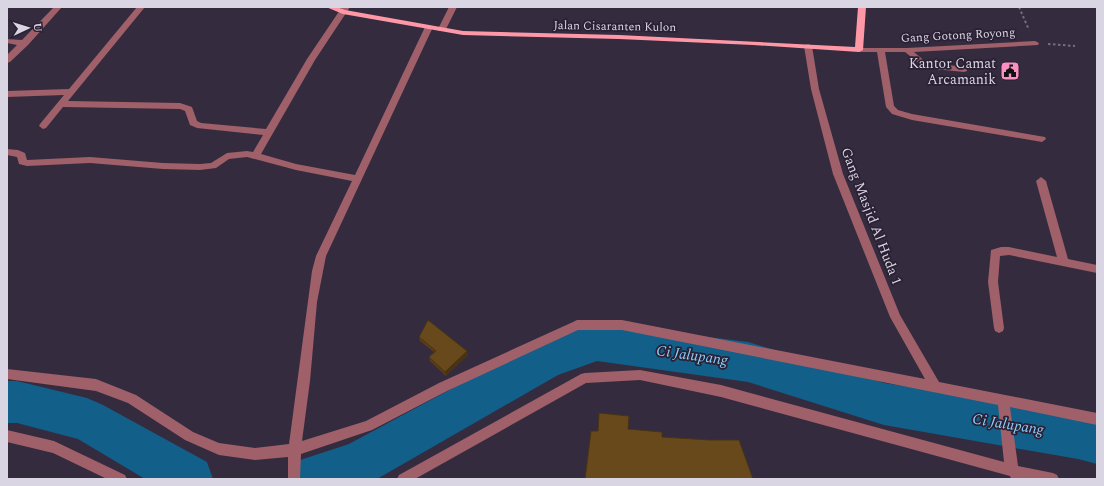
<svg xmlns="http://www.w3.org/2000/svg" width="1104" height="486" viewBox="0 0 1104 486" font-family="Spectral,serif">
  <rect width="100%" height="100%" fill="#342b3f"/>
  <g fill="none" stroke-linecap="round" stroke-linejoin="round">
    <!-- river -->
    <g fill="#125f89" fill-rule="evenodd">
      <path d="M 597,323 L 748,342 L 884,383 L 1078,413 L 1097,418 L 1097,464 L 1078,459 L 884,425 L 748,382 L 597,361 L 558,375 L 377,479 L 288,479 L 294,462 L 349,444 L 529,347 Z"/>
      <path d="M 7,381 L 17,381 L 87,398 L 103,405 L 207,462 L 213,479 L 145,479 L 78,439 L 17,423 L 7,423 Z"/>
    </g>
    <!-- path -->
    <g stroke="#756e7f" stroke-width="2" stroke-dasharray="2.5 2.5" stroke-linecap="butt">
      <path d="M 1019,7 L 1029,30"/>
      <path d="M 1048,44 L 1075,46"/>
    </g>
    <!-- minor -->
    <g fill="#9f6069" fill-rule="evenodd">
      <path d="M 54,7 L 62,7 L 28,45 L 10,62 L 7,63 L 7,55 L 17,45 L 7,43 L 7,39 L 22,40 Z"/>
      <path d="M 137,7 L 145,7 L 68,101 L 180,103 L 192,107 L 197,121 L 201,123 L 266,129 L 307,59 L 342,7 L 350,7 L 315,60 L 261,154 L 296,164 L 355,175 L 425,27 L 429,25 L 433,27 L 326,256 L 317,302 L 310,381 L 302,441 L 366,421 L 439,383 L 573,322 L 577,320 L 622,320 L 925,379 L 890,317 L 833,174 L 811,89 L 804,46 L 808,44 L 812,46 L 819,89 L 843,174 L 900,315 L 939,382 L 1097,413 L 1097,425 L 1010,407 L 1018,466 L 1053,473 L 1057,475 L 1059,479 L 1011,479 L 1010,476 L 721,397 L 640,380 L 586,383 L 415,479 L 397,479 L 399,475 L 581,374 L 585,373 L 640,370 L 721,385 L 1004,462 L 998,405 L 622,330 L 578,330 L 447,391 L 372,430 L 301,454 L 300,479 L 288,479 L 288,457 L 255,460 L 219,455 L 185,440 L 128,403 L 96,391 L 7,379 L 7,369 L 96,379 L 136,395 L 193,432 L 219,443 L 255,448 L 289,444 L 312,271 L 316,256 L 352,181 L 296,170 L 247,157 L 229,159 L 216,168 L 200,170 L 163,169 L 90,163 L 27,166 L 19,164 L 17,157 L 7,155 L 7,149 L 18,150 L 25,153 L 27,160 L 90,157 L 163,163 L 200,164 L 211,163 L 227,153 L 247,151 L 253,152 L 263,135 L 197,128 L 190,125 L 185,111 L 180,109 L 63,107 L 46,128 L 43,129 L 39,126 L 40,124 L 64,95 L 7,97 L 7,91 L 69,89 Z"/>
      <path d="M 449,7 L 457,7 L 445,31 L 439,31 L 438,29 Z"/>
      <path d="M 1035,41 L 1039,43 L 1038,45 L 914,52 L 927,63 L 967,67 L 967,71 L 964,72 L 925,68 L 905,52 L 885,52 L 894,106 L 898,110 L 912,114 L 1045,137 L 1046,139 L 1042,142 L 912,120 L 892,114 L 886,107 L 877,52 L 859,52 L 855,50 L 859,48 L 907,48 Z"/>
      <path d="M 1041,177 L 1046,181 L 1068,259 L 1097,265 L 1097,273 L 1009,255 L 1000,256 L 998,282 L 1004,328 L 1003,331 L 999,333 L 995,331 L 994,328 L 988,282 L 991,250 L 1001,247 L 1009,247 L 1057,257 L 1036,181 Z"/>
      <path d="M 7,430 L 54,441 L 125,475 L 127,479 L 107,479 L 53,453 L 7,442 Z"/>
    </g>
    <!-- major -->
    <path fill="#ff98a6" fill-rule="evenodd" d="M 326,7 L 337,7 L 345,10 L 463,31 L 619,35 L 855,47 L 858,7 L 866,7 L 863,50 L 859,52 L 753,45 L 619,39 L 463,35 L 343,14 Z"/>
  </g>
  <!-- wall -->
  <path fill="#593f18" d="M 419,337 L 467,351 L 468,355 L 446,376 L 430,361 L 429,357 L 434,352 L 420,341 Z"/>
  <!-- shaded-wall -->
  <path fill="#483314" d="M 467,351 L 468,355 L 446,376 L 445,372 Z"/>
  <!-- building -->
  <g fill="#67491c" stroke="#483314">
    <path d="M 428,320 L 467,351 L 445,372 L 429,357 L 436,351 L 419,337 Z"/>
    <path d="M 599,413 L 629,416 L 628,429 L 662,432 L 662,437 L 710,440 L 739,440 L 753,479 L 585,479 L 591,431 L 598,431 Z"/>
  </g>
  <!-- icons -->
  <defs>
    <g id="civic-square" transform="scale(1)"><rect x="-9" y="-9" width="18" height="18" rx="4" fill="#fc8fc2" stroke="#2a2135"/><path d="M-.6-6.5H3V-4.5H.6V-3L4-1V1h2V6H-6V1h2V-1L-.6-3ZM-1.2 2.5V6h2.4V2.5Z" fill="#111"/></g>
  </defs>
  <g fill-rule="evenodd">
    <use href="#civic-square" x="1010" y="71"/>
  </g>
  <g text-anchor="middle" stroke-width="3.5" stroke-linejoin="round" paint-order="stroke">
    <!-- far-street labels -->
    <g font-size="12" fill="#dad5e2" stroke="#2a2135">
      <text transform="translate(615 26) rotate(1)" y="4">Jalan Cisaranten Kulon</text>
      <text transform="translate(958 35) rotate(-3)" y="4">Gang Gotong Royong</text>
    </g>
    <!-- poi labels -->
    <g font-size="14" fill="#dad5e2" stroke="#2a2135" text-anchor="end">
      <text x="996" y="68">Kantor Camat<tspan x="996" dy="16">Arcamanik</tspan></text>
    </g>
    <!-- street labels -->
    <g font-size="14" fill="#dad5e2" stroke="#2a2135">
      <text transform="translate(872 216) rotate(69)" y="5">Gang Masjid Al Huda 1</text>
    </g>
    <!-- water labels -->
    <g font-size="15" font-style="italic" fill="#8ccdfa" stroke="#2a2135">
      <text transform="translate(692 355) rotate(8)" y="5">Ci Jalupang</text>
      <text transform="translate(1008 424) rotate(9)" y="5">Ci Jalupang</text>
    </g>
  </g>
  <!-- border -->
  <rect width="1104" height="486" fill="none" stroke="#dad5e2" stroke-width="16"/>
  <!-- north arrow -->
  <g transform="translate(28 28) rotate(86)" stroke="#2a2135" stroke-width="3" paint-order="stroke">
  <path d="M0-3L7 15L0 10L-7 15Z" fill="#dad5e2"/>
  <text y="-6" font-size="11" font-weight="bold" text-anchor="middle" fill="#dad5e2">U</text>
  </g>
</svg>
